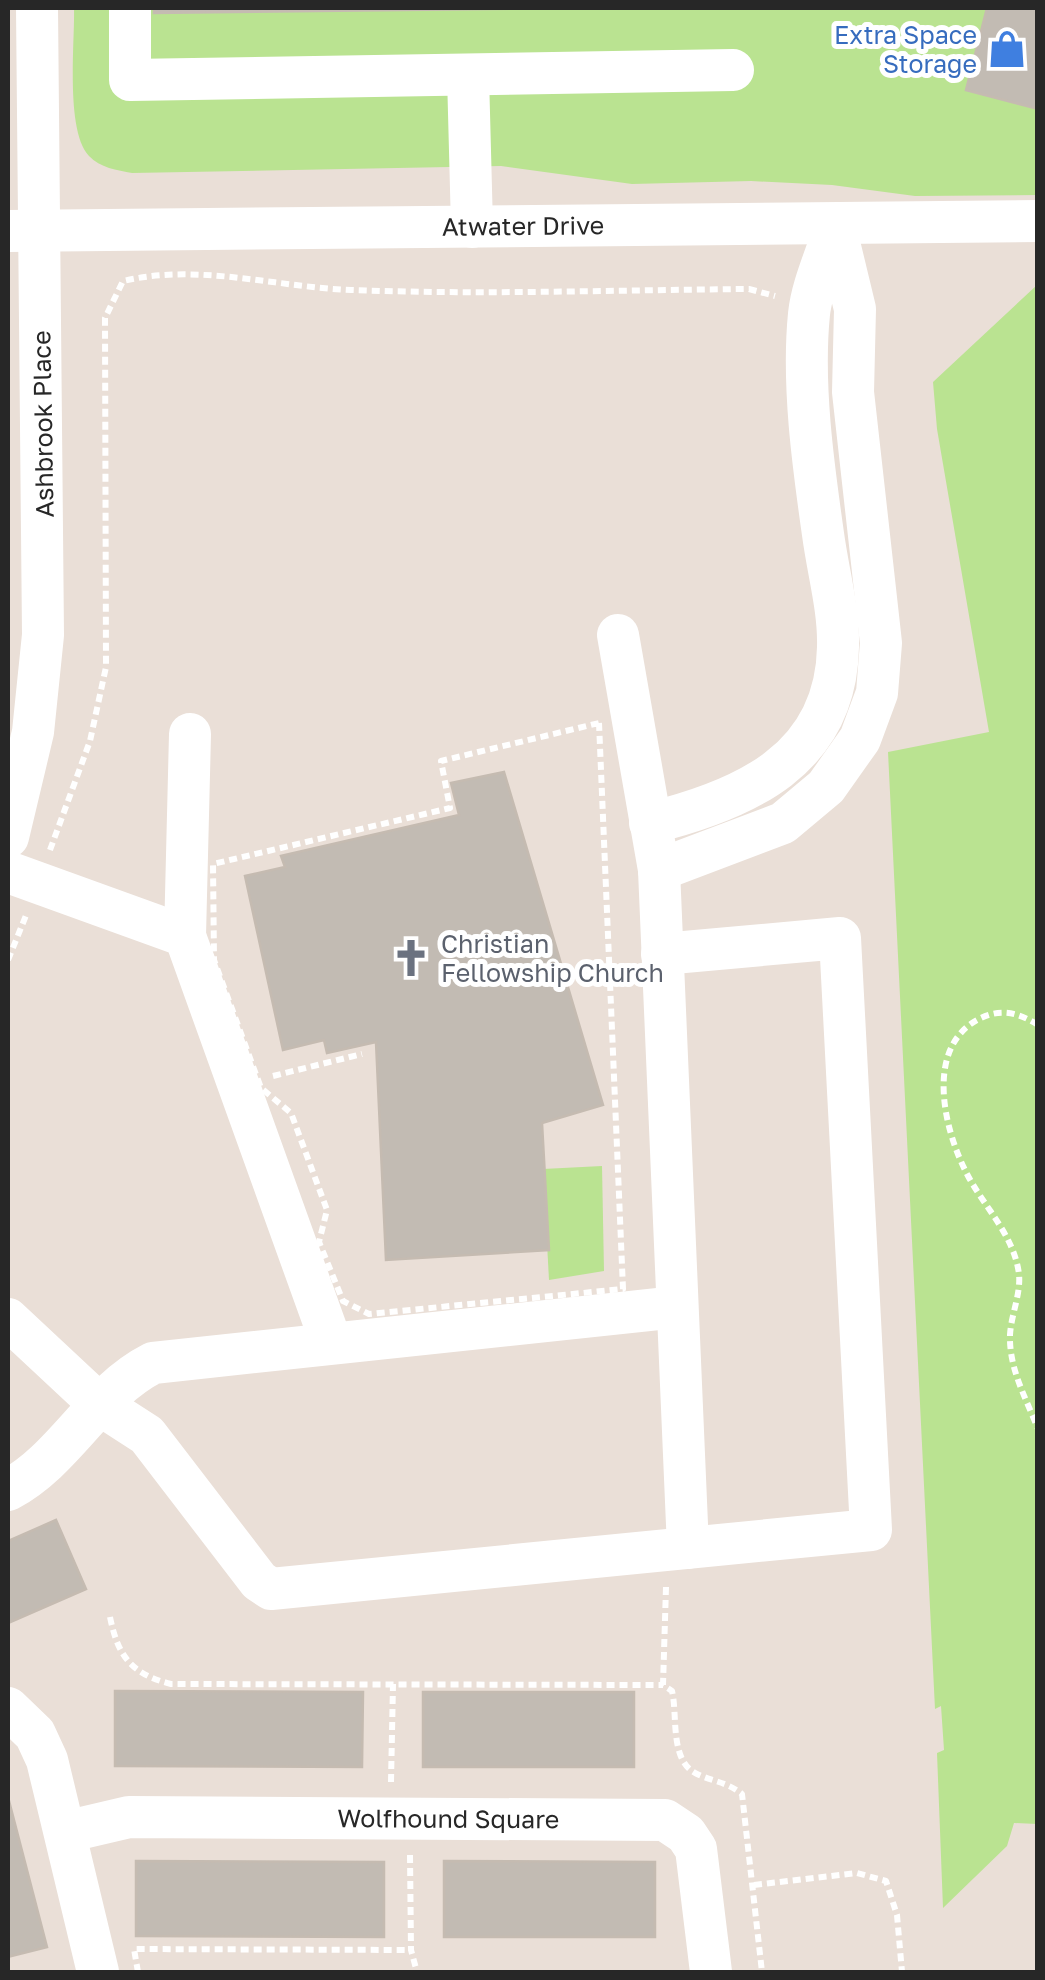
<svg xmlns="http://www.w3.org/2000/svg" width="1045" height="1980" viewBox="0 0 1045 1980" font-family="'Golos Text',sans-serif">
  <rect width="100%" height="100%" fill="#eadfd7"/>
  <!-- green -->
  <g fill="#bae391">
    <path d="M 74,8 L 987,8 L 966,90 L 1037,109 L 1037,195 L 915,196 L 832,185 L 751,181 L 632,184 L 501,166 L 132,173 C 117,170 100,168 89,156 C 65,131 75,42 74,8 Z"/>
    <path d="M 1037,285 L 1037,1824 L 1014,1823 L 1007,1846 L 943,1908 L 937,1753 L 944,1750 L 941,1706 L 935,1709 L 888,752 L 989,732 L 937,429 L 933,382 Z"/>
    <path d="M 602,1166 L 604,1271 L 549,1280 L 543,1169 Z"/>
  </g>
  <!-- building -->
  <g fill="#c2bbb3" stroke="#c5bbb1" stroke-width="2.5">
    <path d="M 154,8 L 567,8 L 154,13 Z"/>
    <path d="M 987,8 L 1038,8 L 1038,109 L 966,90 Z"/>
    <path d="M 504,772 L 603,1105 L 542,1123 L 549,1250 L 386,1260 L 376,1042 L 327,1053 L 324,1040 L 283,1050 L 245,876 L 285,867 L 281,856 L 459,815 L 451,783 Z"/>
    <path d="M 56,1520 L 86,1589 L 8,1623 L 8,1541 Z"/>
    <path d="M 115,1691 L 363,1692 L 362,1767 L 115,1766 Z"/>
    <rect x="423" y="1692" width="211" height="75"/>
    <path d="M 8,1797 L 47,1947 L 8,1957 Z"/>
    <path d="M 136,1861 L 384,1862 L 384,1937 L 136,1936 Z"/>
    <path d="M 444,1861 L 655,1862 L 655,1937 L 444,1937 Z"/>
  </g>
  <g fill="none" stroke-linecap="round" stroke-linejoin="round">
    <!-- path -->
    <g stroke="#fff" stroke-width="6" stroke-dasharray="8 5" stroke-linecap="butt">
      <path d="M 599,723 L 623,1289 L 369,1314 L 343,1301 L 319,1242 L 327,1210 L 291,1113 L 261,1088 L 214,960 L 213,864 L 450,808 L 441,761 Z"/>
      <path d="M 50,850 L 90,741 L 106,667 L 105,318 L 123,281 C 199,263 275,287 351,290 C 484,295 617,290 749,289 L 775,296"/>
      <path d="M 8,960 L 27,913"/>
      <path d="M 1038,1025 C 1019,1013 1002,1008 981,1018 C 924,1045 943,1128 967,1174 C 984,1207 1014,1235 1019,1274 C 1021,1294 1011,1315 1010,1335 C 1009,1369 1026,1398 1038,1429"/>
      <path d="M 273,1076 L 362,1054"/>
      <path d="M 666,1587 L 663,1685 L 672,1691 C 678,1716 669,1761 697,1774 C 714,1782 727,1782 742,1794 L 762,1972"/>
      <path d="M 110,1617 C 118,1656 131,1674 171,1684 L 663,1685"/>
      <path d="M 391,1782 L 393,1684"/>
      <path d="M 410,1855 L 411,1950 L 417,1972"/>
      <path d="M 754,1885 L 857,1873 L 886,1881 L 897,1915 L 902,1972"/>
      <path d="M 138,1972 L 134,1949 L 411,1950"/>
    </g>
    <!-- minor -->
    <g stroke="#fff" stroke-width="42">
      <path d="M 130,8 L 130,80 L 733,70"/>
      <path d="M 468,75 L 472,227"/>
      <path id="s1" d="M 8,231 L 1038,221"/>
      <path d="M 618,635 L 659,870 L 688,1548"/>
      <path d="M 650,823 C 744,800 836,760 838,647 C 839,609 828,572 823,534 C 813,464 802,384 809,314 C 812,285 827,254 835,226"/>
      <path d="M 8,837 L 33,732 L 43,635 L 37,8"/>
      <path d="M 659,870 L 783,823 L 826,787 L 860,739 L 877,693 L 881,643 L 853,392 L 855,309 L 835,226"/>
      <path d="M 8,872 L 185,936 L 331,1342"/>
      <path d="M 185,936 L 190,734"/>
      <path d="M 8,1319 L 99,1404 L 147,1435 L 259,1581 L 271,1589 L 871,1530 L 840,938 L 662,954"/>
      <path d="M 8,1490 C 66,1459 94,1393 153,1363 L 677,1307"/>
      <path d="M 8,1708 L 35,1734 L 47,1760 L 98,1972"/>
      <path id="s2" d="M 65,1832 L 129,1817 L 665,1820 L 686,1834 L 696,1849 L 711,1972"/>
    </g>
  </g>
  <!-- icons -->
  <defs>
    <g id="shop-bare" transform="scale(3)"><path d="M-5-2.5h2.3a2.7 3.5 0 0 1 5.4 0H5L5.5 6h-11ZM-1.5-2.5h3a1.5 2.3 0 0 0-3 0Z" fill="#3f7fe0" stroke="#fff" stroke-width="2.5" paint-order="stroke"/></g>
    <g id="church-bare" transform="scale(3)"><path d="M-1.2-6h2.4v3.5h3.3v2.4h-3.3V6h-2.4V-.1h-3.3v-2.4h3.3Z" fill="#6b7280" stroke="#fff" stroke-width="2.5" paint-order="stroke"/></g>
  </defs>
  <g fill-rule="evenodd">
    <use href="#shop-bare" x="1007" y="49"/>
    <use href="#church-bare" x="411" y="958"/>
  </g>
  <g text-anchor="middle" stroke-width="10" stroke-linejoin="round" paint-order="stroke">
    <!-- shop labels -->
    <g font-size="25" fill="#366cbe" stroke="#fff" text-anchor="end">
      <text x="977" y="44">Extra Space<tspan x="977" dy="29">Storage</tspan></text>
    </g>
    <!-- street labels -->
    <g font-size="25" fill="#272727" stroke="#fff">
      <text dy="9" stroke="none"><textPath href="#s1" startOffset="515">Atwater Drive</textPath></text>
      <text transform="translate(43 424) rotate(-91)" y="9">Ashbrook Place</text>
      <text dy="9" stroke="none"><textPath href="#s2" startOffset="385">Wolfhound Square</textPath></text>
    </g>
    <!-- worship labels -->
    <g font-size="25" fill="#5b616d" stroke="#fff" text-anchor="start">
      <text x="441" y="953">Christian<tspan x="441" dy="29">Fellowship Church</tspan></text>
    </g>
  </g>
  <!-- border -->
  <rect width="1045" height="1980" fill="none" stroke="#272727" stroke-width="20"/>
</svg>
